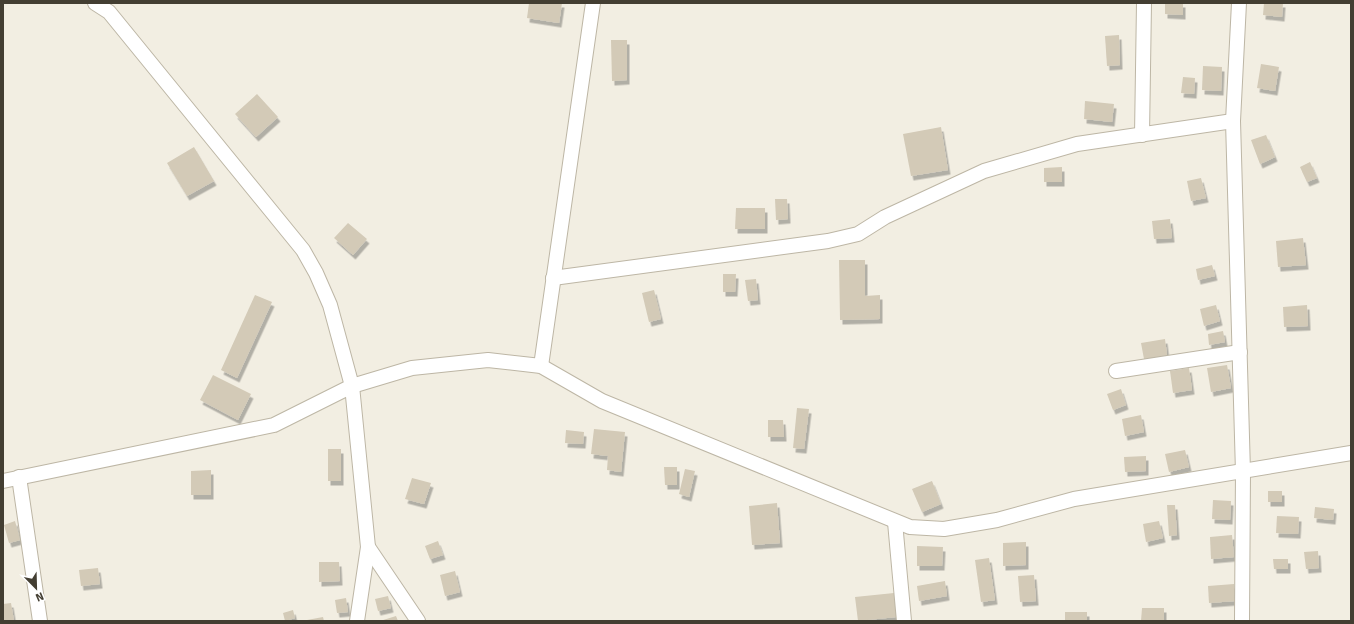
<svg xmlns="http://www.w3.org/2000/svg" width="1354" height="624" viewBox="0 0 1354 624" font-family="Signika,sans-serif">
  <defs>
    <filter id="shadow"><feDropShadow dx="2.5" dy="4.5" stdDeviation="0" flood-color="#0004"/></filter>
  </defs>
  <rect width="100%" height="100%" fill="#f2eee2"/>
  <!-- building -->
  <g fill="#d3cab7" filter="url(#shadow)">
    <path d="M 529,3 L 562,3 L 559,23 L 527,18 Z"/>
    <path d="M 1165,3 L 1183,3 L 1183,15 L 1165,14 Z"/>
    <path d="M 1264,3 L 1283,3 L 1282,17 L 1263,15 Z"/>
    <path d="M 1119,35 L 1120,65 L 1107,66 L 1105,36 Z"/>
    <path d="M 611,40 L 627,40 L 627,80 L 612,81 Z"/>
    <path d="M 1261,64 L 1279,67 L 1275,91 L 1257,88 Z"/>
    <path d="M 1203,66 L 1222,67 L 1221,91 L 1202,90 Z"/>
    <path d="M 1183,77 L 1195,78 L 1194,94 L 1181,93 Z"/>
    <path d="M 257,94 L 278,117 L 256,137 L 235,114 Z"/>
    <path d="M 1085,101 L 1114,104 L 1112,122 L 1084,119 Z"/>
    <path d="M 941,127 L 948,170 L 911,176 L 903,134 Z"/>
    <path d="M 1266,135 L 1275,157 L 1260,164 L 1251,140 Z"/>
    <path d="M 194,147 L 214,181 L 187,196 L 167,163 Z"/>
    <path d="M 1310,162 L 1317,178 L 1307,182 L 1300,167 Z"/>
    <path d="M 1062,167 L 1062,182 L 1044,182 L 1044,168 Z"/>
    <path d="M 1201,178 L 1206,198 L 1191,201 L 1187,181 Z"/>
    <path d="M 775,199 L 787,199 L 788,219 L 776,220 Z"/>
    <path d="M 736,208 L 765,208 L 765,229 L 735,229 Z"/>
    <path d="M 1170,219 L 1172,238 L 1154,239 L 1152,221 Z"/>
    <path d="M 348,223 L 367,239 L 353,255 L 334,238 Z"/>
    <path d="M 1303,238 L 1306,265 L 1278,267 L 1276,241 Z"/>
    <path d="M 839,260 L 865,260 L 865,296 L 880,295 L 880,319 L 840,320 Z"/>
    <path d="M 1212,265 L 1215,276 L 1198,280 L 1196,269 Z"/>
    <path d="M 723,274 L 736,274 L 735,292 L 723,292 Z"/>
    <path d="M 756,279 L 758,300 L 748,301 L 745,280 Z"/>
    <path d="M 654,290 L 661,319 L 649,322 L 642,293 Z"/>
    <path d="M 255,295 L 272,302 L 237,378 L 221,370 Z"/>
    <path d="M 1216,305 L 1220,321 L 1204,326 L 1200,309 Z"/>
    <path d="M 1307,305 L 1308,326 L 1284,327 L 1283,307 Z"/>
    <path d="M 1223,331 L 1225,342 L 1209,345 L 1208,334 Z"/>
    <path d="M 1165,339 L 1167,355 L 1144,359 L 1141,343 Z"/>
    <path d="M 1227,365 L 1231,388 L 1211,392 L 1207,368 Z"/>
    <path d="M 1189,368 L 1192,390 L 1173,393 L 1170,371 Z"/>
    <path d="M 213,375 L 251,394 L 238,420 L 200,400 Z"/>
    <path d="M 1121,389 L 1126,405 L 1113,410 L 1107,394 Z"/>
    <path d="M 797,408 L 809,409 L 804,449 L 793,448 Z"/>
    <path d="M 1141,415 L 1144,432 L 1125,436 L 1122,419 Z"/>
    <path d="M 768,420 L 783,420 L 784,437 L 768,437 Z"/>
    <path d="M 594,429 L 625,432 L 621,472 L 607,470 L 608,456 L 591,454 Z"/>
    <path d="M 566,430 L 584,432 L 583,444 L 565,443 Z"/>
    <rect x="328" y="449" width="13" height="32"/>
    <path d="M 1185,450 L 1189,467 L 1169,472 L 1165,454 Z"/>
    <path d="M 1146,456 L 1146,471 L 1125,472 L 1124,457 Z"/>
    <path d="M 664,467 L 677,467 L 677,485 L 665,485 Z"/>
    <path d="M 685,469 L 695,471 L 689,497 L 679,494 Z"/>
    <path d="M 211,470 L 211,495 L 191,495 L 191,471 Z"/>
    <path d="M 412,478 L 431,483 L 424,504 L 405,499 Z"/>
    <path d="M 932,481 L 941,504 L 922,512 L 912,489 Z"/>
    <rect x="1268" y="491" width="14" height="11"/>
    <path d="M 1213,500 L 1231,501 L 1230,520 L 1212,519 Z"/>
    <path d="M 777,503 L 780,543 L 752,545 L 749,506 Z"/>
    <path d="M 1167,505 L 1175,505 L 1177,535 L 1169,536 Z"/>
    <path d="M 1315,507 L 1334,509 L 1333,520 L 1314,518 Z"/>
    <path d="M 1277,516 L 1299,517 L 1298,534 L 1276,533 Z"/>
    <path d="M 15,521 L 20,540 L 9,543 L 4,525 Z"/>
    <path d="M 1159,521 L 1163,538 L 1146,542 L 1143,524 Z"/>
    <path d="M 1232,535 L 1234,557 L 1211,559 L 1210,537 Z"/>
    <path d="M 438,541 L 443,555 L 430,559 L 425,546 Z"/>
    <path d="M 1026,542 L 1026,565 L 1003,566 L 1003,543 Z"/>
    <path d="M 917,546 L 943,547 L 942,566 L 917,566 Z"/>
    <path d="M 1318,551 L 1319,568 L 1306,569 L 1304,552 Z"/>
    <path d="M 989,558 L 995,600 L 981,602 L 975,560 Z"/>
    <path d="M 1273,559 L 1288,559 L 1288,569 L 1274,569 Z"/>
    <path d="M 319,562 L 339,562 L 340,581 L 319,582 Z"/>
    <path d="M 98,568 L 100,584 L 81,586 L 79,570 Z"/>
    <path d="M 455,571 L 460,592 L 445,596 L 440,575 Z"/>
    <path d="M 1034,575 L 1036,601 L 1020,602 L 1018,576 Z"/>
    <path d="M 945,581 L 947,596 L 919,601 L 917,586 Z"/>
    <path d="M 1234,584 L 1235,601 L 1209,603 L 1208,586 Z"/>
    <path d="M 894,593 L 896,617 L 858,621 L 855,597 Z"/>
    <path d="M 388,596 L 391,608 L 378,611 L 375,599 Z"/>
    <path d="M 346,598 L 348,612 L 337,613 L 335,600 Z"/>
    <path d="M 11,603 L 14,621 L 3,621 L 3,604 Z"/>
    <path d="M 1142,608 L 1164,608 L 1164,621 L 1141,621 Z"/>
    <path d="M 293,610 L 295,618 L 285,621 L 283,613 Z"/>
    <rect x="1065" y="612" width="22" height="9"/>
    <path d="M 396,616 L 398,621 L 380,621 Z"/>
    <path d="M 323,617 L 324,621 L 307,621 L 307,620 Z"/>
  </g>
  <g fill="none" stroke-linecap="round" stroke-linejoin="round">
    <!-- minor casing -->
    <g stroke="#bdb6a5" stroke-width="16">
      <g id="minor">
        <path d="M 95,3 L 109,12 L 303,250 L 316,273 L 330,305 L 352,386 L 368,547 L 357,621"/>
        <path d="M 1239,3 L 1233,121 L 1243,472 L 1242,621"/>
        <path d="M 1142,135 L 1144,3"/>
        <path d="M 553,278 L 828,241 L 858,234 L 885,217 L 984,171 L 1077,144 L 1233,121"/>
        <path d="M 541,366 L 593,3"/>
        <path d="M 1116,371 L 1240,352"/>
        <path d="M 19,477 L 40,621"/>
        <path d="M 3,481 L 274,425 L 352,386 L 412,368 L 488,360 L 541,366 L 602,401 L 910,527 L 944,529 L 997,520 L 1074,499 L 1351,453"/>
        <path d="M 895,522 L 904,621"/>
        <path d="M 368,547 L 418,621"/>
      </g>
    </g>
    <!-- minor -->
    <use href="#minor" stroke="#fff" stroke-width="14"/>
  </g>
  <!-- border -->
  <rect width="1354" height="624" fill="none" stroke="#433e32" stroke-width="8"/>
  <!-- north arrow -->
  <g transform="translate(36 588) rotate(157)" stroke="#ffffff" stroke-width="3" paint-order="stroke">
  <path d="M0-3L7 15L0 10L-7 15Z" fill="#433e32"/>
  <text y="-6" font-size="11" font-weight="bold" text-anchor="middle" fill="#433e32">N</text>
  </g>
</svg>
